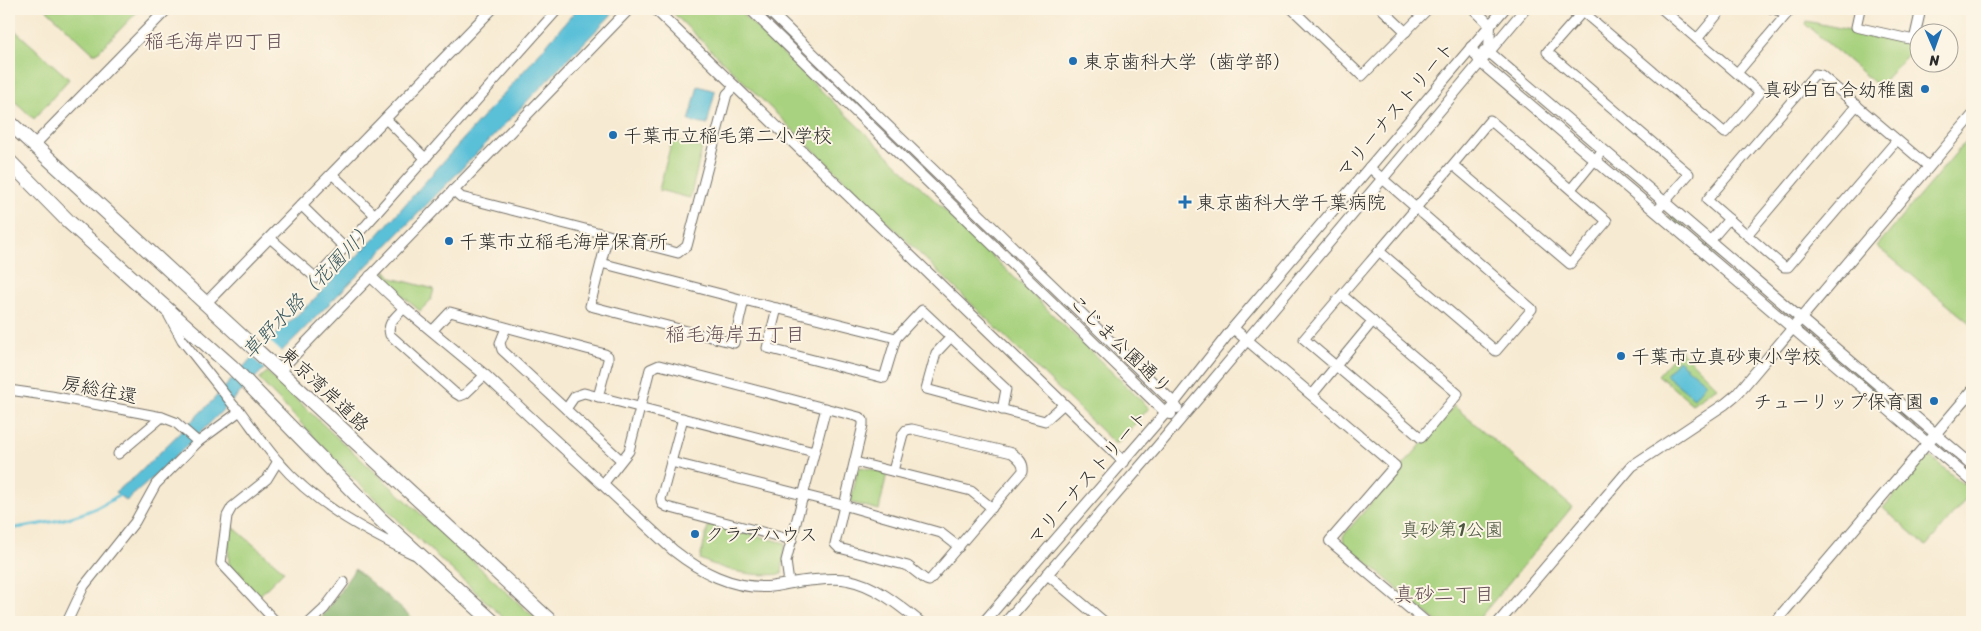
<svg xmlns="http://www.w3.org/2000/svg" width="1981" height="631" viewBox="0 0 1981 631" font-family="Sriracha,'Klee One',sans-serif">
  <rect width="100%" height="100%" fill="#fcf5e5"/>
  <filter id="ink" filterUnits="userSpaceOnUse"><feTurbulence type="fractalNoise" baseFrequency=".02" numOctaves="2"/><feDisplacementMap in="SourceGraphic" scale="10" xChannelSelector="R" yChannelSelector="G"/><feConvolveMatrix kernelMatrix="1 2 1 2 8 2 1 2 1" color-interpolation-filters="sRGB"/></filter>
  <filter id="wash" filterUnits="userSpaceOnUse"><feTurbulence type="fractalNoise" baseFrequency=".0096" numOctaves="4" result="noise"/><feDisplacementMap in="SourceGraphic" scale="20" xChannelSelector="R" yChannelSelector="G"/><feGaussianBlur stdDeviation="1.12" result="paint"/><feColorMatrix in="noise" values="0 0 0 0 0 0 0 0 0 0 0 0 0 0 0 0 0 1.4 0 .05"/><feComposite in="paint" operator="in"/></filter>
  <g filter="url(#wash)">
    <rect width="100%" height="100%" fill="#f7ead2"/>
    <!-- green -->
    <g fill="#a8d27f" stroke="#6a7e55">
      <path d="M 46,9 L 140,9 L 97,53 L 93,53 Z"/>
      <path d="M 669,9 L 737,9 L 1149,408 L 1118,443 L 1114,443 Z"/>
      <path d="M 1806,21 L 1917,44 L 1879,87 L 1805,24 Z"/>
      <path d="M 9,25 L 69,79 L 34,119 L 9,96 Z"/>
      <path d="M 1972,134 L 1972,325 L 1877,246 Z"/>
      <path d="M 672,140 L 702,148 L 690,198 L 659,190 Z"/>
      <path d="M 1671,215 L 1781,309 L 1781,310 L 1670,217 Z"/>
      <path d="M 385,270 L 392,278 L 434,289 L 431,300 L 420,311 L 386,282 Z"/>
      <path d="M 1811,336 L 1813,336 L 1916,425 L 1914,425 Z"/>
      <path d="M 1680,350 L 1717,387 L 1692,404 L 1658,375 Z"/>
      <path d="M 267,372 C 356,457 449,538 539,622 L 508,622 L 352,477 L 259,379 Z"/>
      <path d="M 1454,406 L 1572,507 L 1476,622 L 1437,622 L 1344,543 L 1343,536 Z"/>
      <path d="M 1931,457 L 1972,492 L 1926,546 L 1883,508 L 1925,458 Z"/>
      <path d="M 861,467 L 887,473 L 879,510 L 852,503 L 851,501 L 858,469 Z"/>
      <path d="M 709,523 L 785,543 L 782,574 C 752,577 727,571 700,559 Z"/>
      <path d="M 232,526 L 284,571 L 258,597 L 229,566 L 228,534 Z"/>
    </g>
    <!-- forest -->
    <path fill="#86b46e" stroke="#58704c" d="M 355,569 L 417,622 L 319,622 Z"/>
    <!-- water -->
    <g fill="#5ac0d8" stroke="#427682">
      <path d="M 577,9 L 617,9 C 506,122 397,237 284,349 C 232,400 182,454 126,501 L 115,492 L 135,477 L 213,400 L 257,352 L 308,305 L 378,235 L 530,64 Z"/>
      <path d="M 698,86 L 715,91 L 707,125 L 689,121 Z"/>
      <path d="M 1678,360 L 1706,383 L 1694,398 L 1666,375 Z"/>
    </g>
    <!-- pier -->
    <path fill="#f7ead2" d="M 267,339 L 283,353 L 266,370 L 251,356 Z"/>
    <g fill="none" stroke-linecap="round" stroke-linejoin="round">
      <!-- stream -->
      <path stroke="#5ac0d8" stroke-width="3" d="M 9,529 C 50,523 86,518 121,494"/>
    </g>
  </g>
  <g filter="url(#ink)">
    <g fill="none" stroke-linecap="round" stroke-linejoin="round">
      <!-- minor casing -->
      <g stroke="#726e65" stroke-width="11">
        <g id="minor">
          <path d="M 1292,9 L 1362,76 L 1428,9"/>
          <path d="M 1382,9 L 1406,32"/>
          <path d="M 1585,9 L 1547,52 L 1689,174 L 1656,212"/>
          <path d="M 1772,9 L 1788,13"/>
          <path d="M 1860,9 L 1856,27 L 1914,40 L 1921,9"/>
          <path d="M 1582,11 L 1725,133 L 1760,93 L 1662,9"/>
          <path d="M 1697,39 L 1722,9"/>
          <path d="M 1737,73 L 1791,9"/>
          <path d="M 386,119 L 426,159"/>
          <path d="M 1897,140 L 1788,267 L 1784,267 L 1707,200 L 1815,74 L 1821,75 L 1929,167"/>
          <path d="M 1369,167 L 1532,309 L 1496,351 L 1379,251"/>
          <path d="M 332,174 L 375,215"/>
          <path d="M 1571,189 L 1603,150"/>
          <path d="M 453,190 L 461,197 L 678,253 L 687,246 L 727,94 L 735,86"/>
          <path d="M 301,205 L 345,248"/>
          <path d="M 1747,235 L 1857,105"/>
          <path d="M 270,238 L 316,278 L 367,224 L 558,9"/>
          <path d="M 1710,241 L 1729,219"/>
          <path d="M 601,263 L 744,300 L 734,343 L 590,306 L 608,235"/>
          <path d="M 1342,295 L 1458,394 L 1421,438 L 1304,339 C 1366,266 1429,194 1490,120 L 1607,221 L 1570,264 L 1453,165"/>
          <path d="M 744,300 L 896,338"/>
          <path d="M 404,308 C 396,317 386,323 390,335 L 455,393 L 460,396 L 465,394 L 485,375"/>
          <path d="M 777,308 L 767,348 L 884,378 L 896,338 L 922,310 L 1006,389 L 1002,410"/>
          <path d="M 169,316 L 182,340 L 234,406 L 240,411 C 252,427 264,445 277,460 C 313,503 363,530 413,554"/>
          <path d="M 506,328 L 500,343 L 502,350 L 621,460"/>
          <path d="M 432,331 L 450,312 L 605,354 L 608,356 L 608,360 L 598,397"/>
          <path d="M 951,337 L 936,353 L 926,389 L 1045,421 L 1064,404"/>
          <path d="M 9,390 L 51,396 L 162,417 L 175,422 L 198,442"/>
          <path d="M 1312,395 L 1373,321"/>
          <path d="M 566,409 L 575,396 L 584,393 L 814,452"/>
          <path d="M 683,418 L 661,499 L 662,504 L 667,507 L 792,540"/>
          <path d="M 118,454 L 162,417"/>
          <path d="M 671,462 L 843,505 L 941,533 L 959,547"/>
          <path d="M 855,462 L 971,491 L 992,508"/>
          <path d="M 603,484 L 629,451 L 650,369 L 659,365 L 859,417 L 863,420 L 863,425 L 835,544 L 839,548 L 908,566 L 926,580 L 929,581 L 1023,471 C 1024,462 1018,458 1012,453 L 912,429 L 906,430 L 903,434 L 893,471"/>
          <path d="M 789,583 L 786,561 L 826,408"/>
          <path d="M 67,622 L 84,586 L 135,522 L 156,484 L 198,442 L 240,411"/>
          <path d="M 276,622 L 221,563 L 227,516 L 232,507 L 267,479 L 278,461"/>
          <path d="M 310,622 L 324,609 L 344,582"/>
        </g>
      </g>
      <!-- tertiary casing -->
      <g stroke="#726e65" stroke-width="12">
        <g id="tertiary">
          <path d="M 655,9 L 1124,462"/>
          <path d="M 750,9 L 1166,413 L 1171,414"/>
          <path d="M 767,9 L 1174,403 L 1177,408"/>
          <path d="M 1474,9 L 1490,25 L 1489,52"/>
          <path d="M 1471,47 L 1480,62 L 1972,481"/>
          <path d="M 1484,51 L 1489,52 L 1972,465"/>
          <path d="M 35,144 L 167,9"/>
          <path d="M 370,276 L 404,308 L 485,375 L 673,550 C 701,572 731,588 767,587 C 780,586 793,582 805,581 C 819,580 834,577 848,580 C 875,585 899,605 920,622"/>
          <path d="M 206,303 L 492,9"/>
          <path d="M 1233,328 L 1395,466 L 1330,541 L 1426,622"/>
          <path d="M 278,372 L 629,9"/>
          <path d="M 1047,574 L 1104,622"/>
          <path d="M 984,622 L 1174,403 L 1233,328 L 1504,9"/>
          <path d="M 1006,622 L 1158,446 L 1525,9"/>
          <path d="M 1499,622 L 1632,466 L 1725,404 L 1737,394 L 1972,116"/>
          <path d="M 1775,622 L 1972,391"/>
        </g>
      </g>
      <!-- trunk casing -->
      <g stroke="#726e65" stroke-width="16">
        <g id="trunk">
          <path d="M 9,122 L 551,622"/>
          <path d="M 9,161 L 69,222 L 232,367 L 380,519 L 493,622"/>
        </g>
      </g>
      <!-- minor -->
      <use href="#minor" stroke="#fff" stroke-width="9"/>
      <!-- tertiary -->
      <use href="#tertiary" stroke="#fff" stroke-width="10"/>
      <!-- trunk -->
      <use href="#trunk" stroke="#fff" stroke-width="14"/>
    </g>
  </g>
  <!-- markers -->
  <g fill="#1f6fb2" stroke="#fcf5e5" stroke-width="2">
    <circle cx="1073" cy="61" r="5"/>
    <circle cx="1925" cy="89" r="5"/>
    <circle cx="613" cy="135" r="5"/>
    <path d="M1182.5 194.5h5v5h5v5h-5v5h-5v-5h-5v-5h5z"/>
    <circle cx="449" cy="241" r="5"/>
    <circle cx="1621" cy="356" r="5"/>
    <circle cx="1934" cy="401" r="5"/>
    <circle cx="695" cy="534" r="5"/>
  </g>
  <g text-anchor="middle" stroke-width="4" stroke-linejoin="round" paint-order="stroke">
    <!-- poi labels -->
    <g font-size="19" fill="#2b2b2b" stroke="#fcf5e5" text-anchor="start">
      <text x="1083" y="68">東京歯科大学（歯学部）</text>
      <text x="1915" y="96" text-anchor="end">真砂白百合幼稚園</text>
      <text x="623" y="142">千葉市立稲毛第二小学校</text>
      <text x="1196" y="209">東京歯科大学千葉病院</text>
      <text x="459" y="248">千葉市立稲毛海岸保育所</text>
      <text x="1631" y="363">千葉市立真砂東小学校</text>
      <text x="1924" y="408" text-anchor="end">チューリップ保育園</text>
      <text x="705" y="541">クラブハウス</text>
    </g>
    <!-- street labels -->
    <g font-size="19" fill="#2b2b2b" stroke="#fcf5e5">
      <text transform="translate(1395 109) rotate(-50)" y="7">マリーナストリート</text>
      <text transform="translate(1121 344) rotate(44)" y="7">こじま公園通り</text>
      <text transform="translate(100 389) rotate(11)" y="7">房総往還</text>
      <text transform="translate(325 389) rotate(43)" y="7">東京湾岸道路</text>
      <text transform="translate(1087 477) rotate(-49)" y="7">マリーナストリート</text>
    </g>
    <!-- park labels -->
    <g font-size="19" fill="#4a5540" stroke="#fcf5e5">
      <text x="1452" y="536">真砂第1公園</text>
    </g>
    <!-- neighbourhood labels -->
    <g font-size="20" fill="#645057" stroke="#fcf5e5">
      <text x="214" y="48">稲毛海岸四丁目</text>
      <text x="735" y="341">稲毛海岸五丁目</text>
      <text x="1444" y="601">真砂二丁目</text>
    </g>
    <!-- water labels -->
    <g font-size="20" font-style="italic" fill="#39585f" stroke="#fcf5e5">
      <text transform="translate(308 290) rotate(-46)" y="7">草野水路（花園川）</text>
    </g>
  </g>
  <!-- margin -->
  <rect width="1981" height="631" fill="none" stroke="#fcf5e5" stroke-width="30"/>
  <!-- north arrow -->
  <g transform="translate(1934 48) rotate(178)"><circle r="24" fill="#fcf5e5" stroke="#a8a49b"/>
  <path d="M0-4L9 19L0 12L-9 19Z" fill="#1f6fb2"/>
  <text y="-8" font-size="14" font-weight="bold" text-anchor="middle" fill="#2b2b2b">N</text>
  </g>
</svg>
